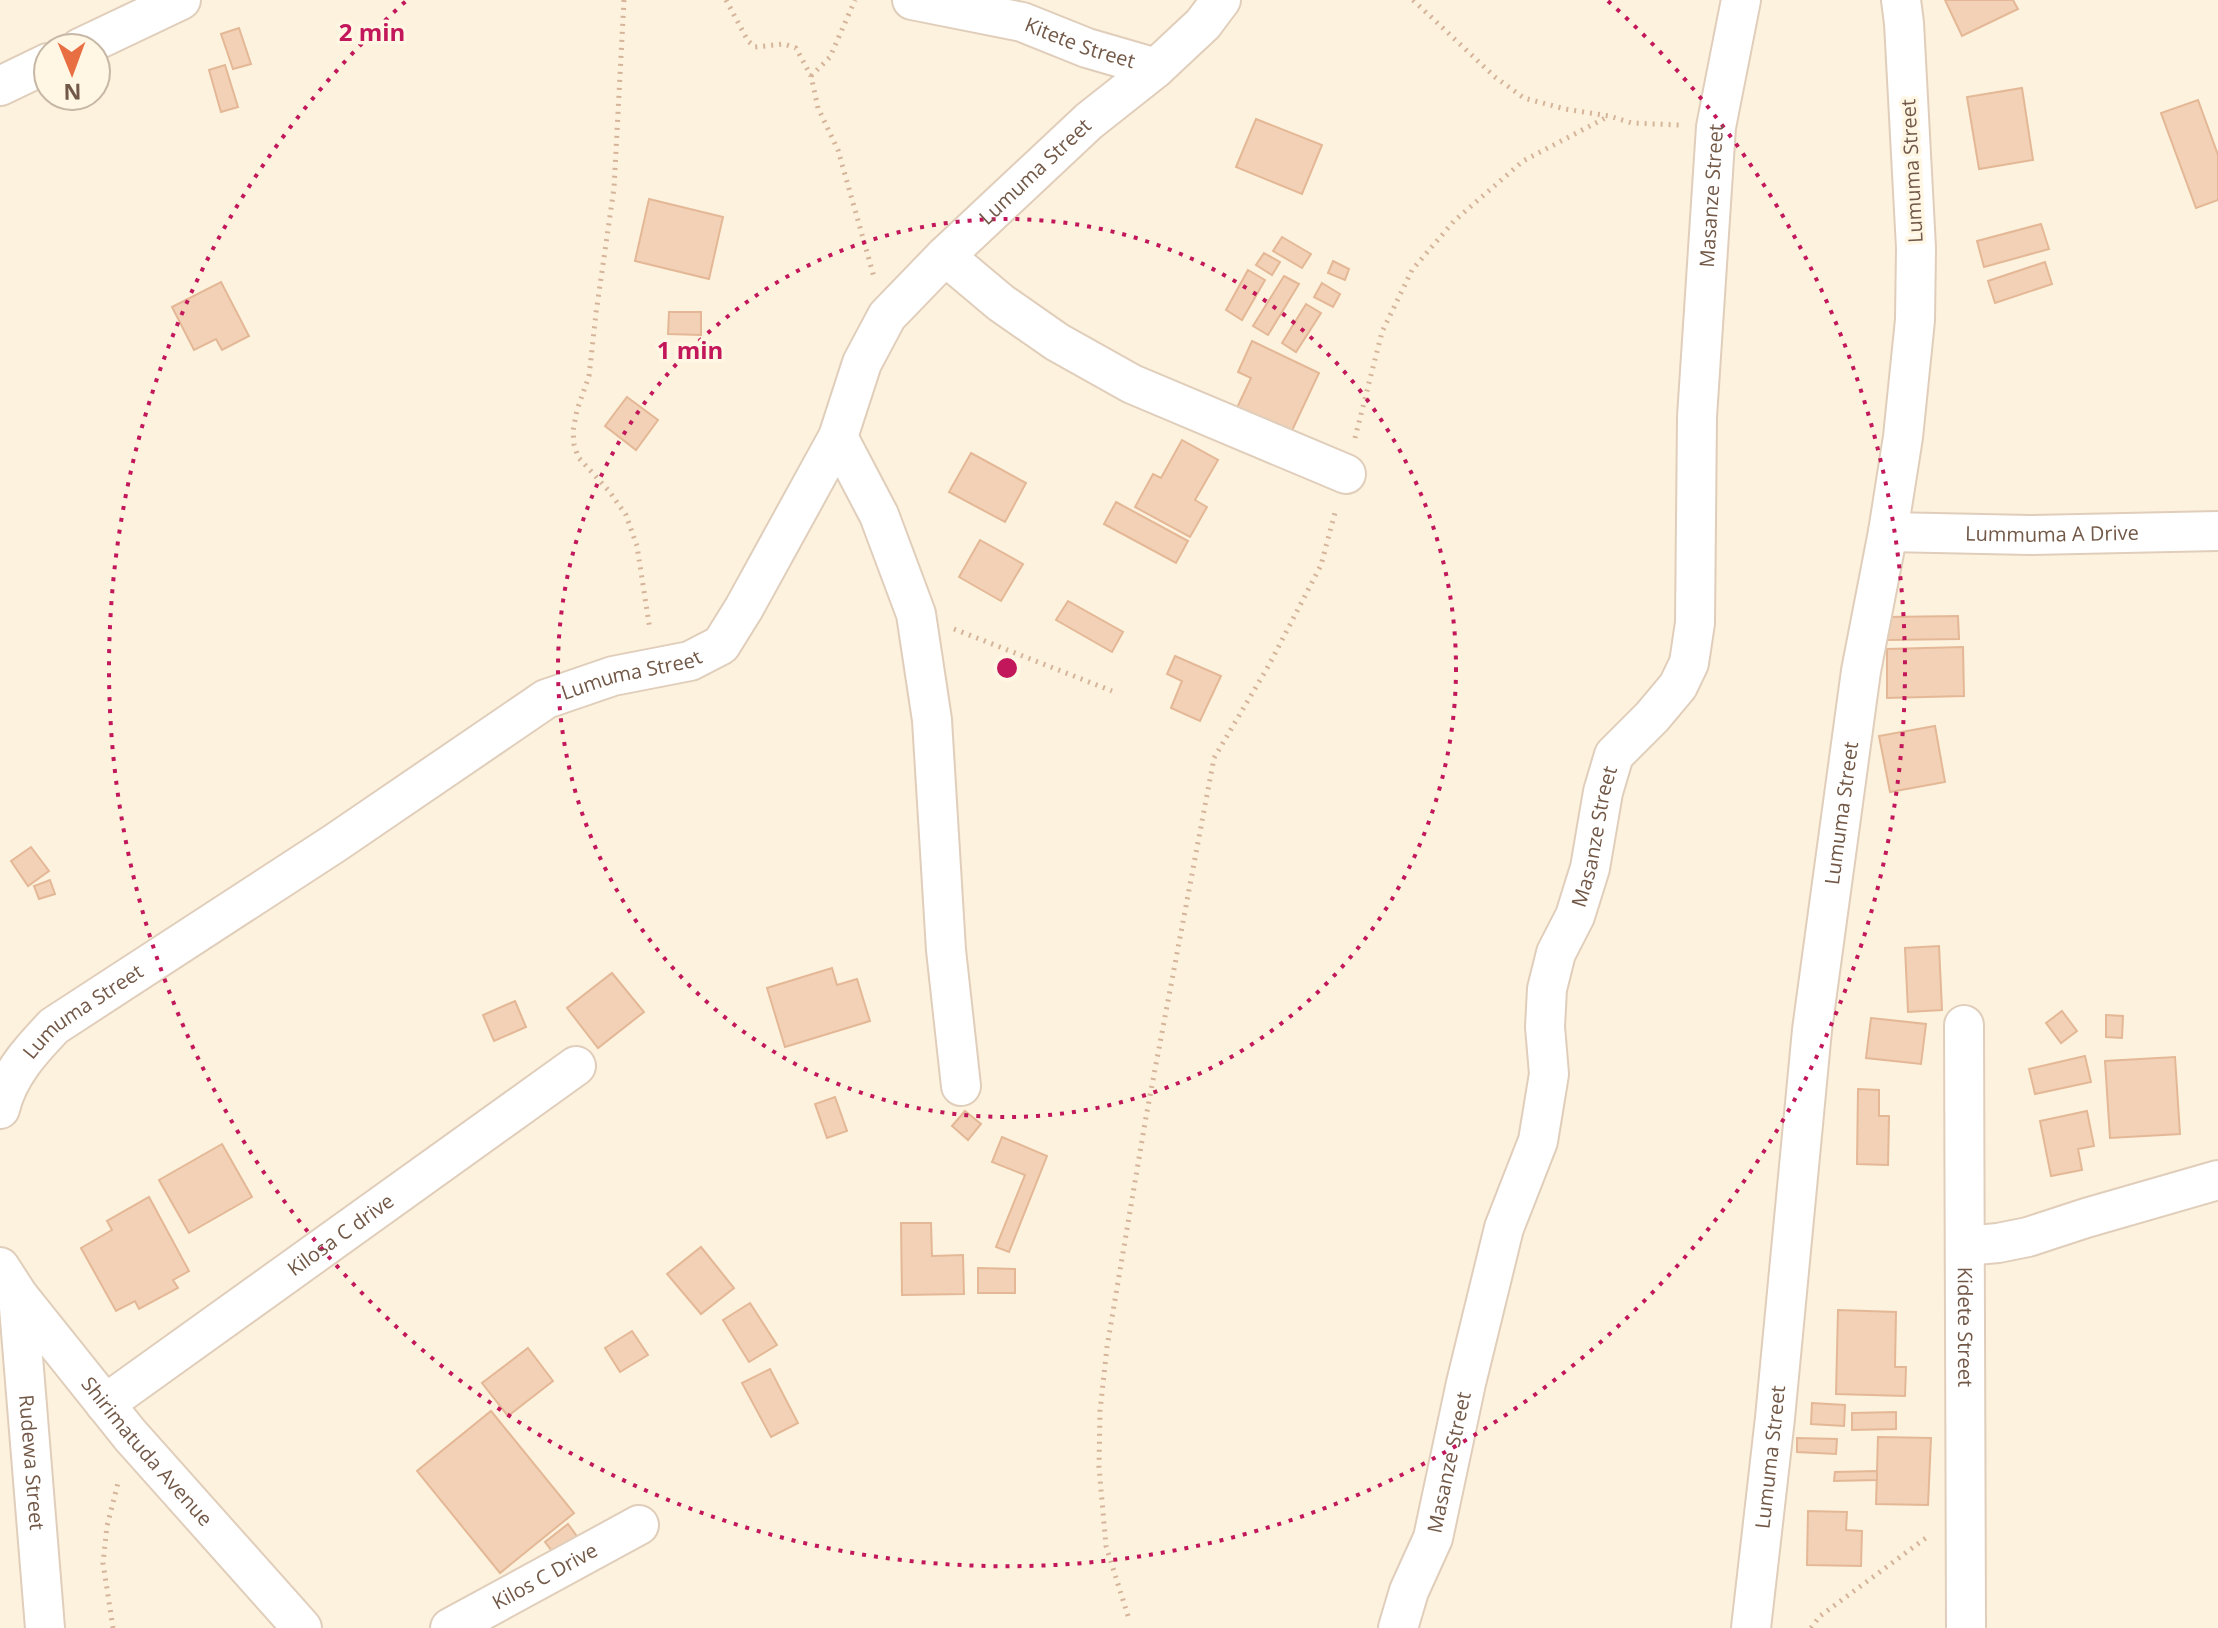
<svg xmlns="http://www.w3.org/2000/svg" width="2218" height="1628" viewBox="0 0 2218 1628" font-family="'Open Sans',sans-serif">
  <rect width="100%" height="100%" fill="#fcf2de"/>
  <!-- building -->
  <g fill="#f2d1b6" stroke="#e4b896" stroke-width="2">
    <path d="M 1945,0 L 2013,0 L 2018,9 L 1962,36 Z"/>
    <path d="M 239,28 L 251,64 L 233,69 L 221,34 Z"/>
    <path d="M 225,65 L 238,107 L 221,112 L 209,70 Z"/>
    <path d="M 2022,88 L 2033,160 L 1979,169 L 1967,97 Z"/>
    <path d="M 2198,100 L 2218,155 L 2218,200 L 2196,208 L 2161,113 Z"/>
    <path d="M 1256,119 L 1322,145 L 1302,194 L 1236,167 Z"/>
    <path d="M 649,199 L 723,217 L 709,279 L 635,261 Z"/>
    <path d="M 2041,224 L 2049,249 L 1984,267 L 1977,241 Z"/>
    <path d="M 1282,237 L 1311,254 L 1302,268 L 1273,251 Z"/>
    <path d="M 1264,253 L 1280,262 L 1272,275 L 1256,265 Z"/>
    <path d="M 1333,261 L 1349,269 L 1345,280 L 1328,273 Z"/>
    <path d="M 2045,262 L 2052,284 L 1995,303 L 1988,281 Z"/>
    <path d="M 1248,270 L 1265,280 L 1242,320 L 1226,310 Z"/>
    <path d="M 1284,276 L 1299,284 L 1268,335 L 1253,326 Z"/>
    <path d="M 221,282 L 249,336 L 222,350 L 216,339 L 194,350 L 172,307 Z"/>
    <path d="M 1322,283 L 1340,294 L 1333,307 L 1314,297 Z"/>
    <path d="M 1306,304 L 1321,313 L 1296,352 L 1282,343 Z"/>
    <path d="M 669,312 L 701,312 L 701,335 L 668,334 Z"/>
    <path d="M 1252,341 L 1319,373 L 1289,437 L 1235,412 L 1251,378 L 1238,372 Z"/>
    <path d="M 627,397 L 658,420 L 636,450 L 605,426 Z"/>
    <path d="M 1182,440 L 1218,460 L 1195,500 L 1207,507 L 1190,537 L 1135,507 L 1153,474 L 1161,478 Z"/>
    <path d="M 971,453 L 1026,483 L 1005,522 L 949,492 Z"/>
    <path d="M 1116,502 L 1188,541 L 1176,563 L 1104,524 Z"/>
    <path d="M 980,540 L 1023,564 L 1001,601 L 959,577 Z"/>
    <path d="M 1068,601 L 1123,632 L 1112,652 L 1056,620 Z"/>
    <path d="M 1958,616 L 1959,639 L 1887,640 L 1887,617 Z"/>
    <path d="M 1963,647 L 1964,696 L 1887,698 L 1887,649 Z"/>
    <path d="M 1175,656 L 1221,676 L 1200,721 L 1171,708 L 1182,681 L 1167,674 Z"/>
    <path d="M 1935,726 L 1945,782 L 1890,792 L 1879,736 Z"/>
    <path d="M 31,847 L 49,871 L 28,886 L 11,861 Z"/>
    <path d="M 50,880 L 55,894 L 39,899 L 34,886 Z"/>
    <path d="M 1939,946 L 1942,1010 L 1908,1012 L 1905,948 Z"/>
    <path d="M 832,968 L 837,985 L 857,979 L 870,1021 L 785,1047 L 767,988 Z"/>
    <path d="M 612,973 L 644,1012 L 598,1048 L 567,1008 Z"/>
    <path d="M 515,1001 L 526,1027 L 494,1041 L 483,1015 Z"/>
    <path d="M 2062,1011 L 2077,1031 L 2061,1043 L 2046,1023 Z"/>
    <path d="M 2106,1015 L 2123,1016 L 2122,1038 L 2106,1037 Z"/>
    <path d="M 1871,1018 L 1926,1024 L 1921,1064 L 1866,1058 Z"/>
    <path d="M 2085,1056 L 2091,1082 L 2035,1094 L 2029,1069 Z"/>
    <path d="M 2175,1057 L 2180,1134 L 2110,1138 L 2105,1061 Z"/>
    <path d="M 1858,1089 L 1879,1090 L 1879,1116 L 1889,1116 L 1888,1165 L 1857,1164 Z"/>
    <path d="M 835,1097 L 847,1131 L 827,1138 L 815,1104 Z"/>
    <path d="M 965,1111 L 981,1124 L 968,1140 L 952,1126 Z"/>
    <path d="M 2087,1111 L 2094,1146 L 2078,1149 L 2082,1170 L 2051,1176 L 2040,1121 Z"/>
    <path d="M 1002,1137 L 1047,1156 L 1009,1252 L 996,1247 L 1025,1175 L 992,1162 Z"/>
    <path d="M 222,1144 L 252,1197 L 189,1233 L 159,1180 Z"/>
    <path d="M 149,1197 L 189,1271 L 173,1280 L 178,1288 L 139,1309 L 135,1301 L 116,1311 L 81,1248 L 112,1230 L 107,1221 Z"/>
    <path d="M 901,1223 L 931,1223 L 932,1256 L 963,1255 L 964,1294 L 902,1295 Z"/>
    <path d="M 701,1247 L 734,1288 L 701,1314 L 667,1274 Z"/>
    <path d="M 978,1268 L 1015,1269 L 1015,1293 L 978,1293 Z"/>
    <path d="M 750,1303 L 777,1345 L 749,1362 L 723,1320 Z"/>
    <path d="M 1838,1310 L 1896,1312 L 1895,1367 L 1906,1367 L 1905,1396 L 1836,1394 Z"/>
    <path d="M 632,1331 L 648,1355 L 620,1372 L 605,1348 Z"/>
    <path d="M 528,1348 L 553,1381 L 508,1416 L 482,1383 Z"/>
    <path d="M 770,1369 L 798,1423 L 771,1437 L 742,1383 Z"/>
    <path d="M 1812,1403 L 1845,1405 L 1844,1426 L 1811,1424 Z"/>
    <path d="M 491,1411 L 574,1513 L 500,1573 L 417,1471 Z"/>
    <path d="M 1896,1412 L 1896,1429 L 1852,1430 L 1852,1413 Z"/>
    <path d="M 1878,1437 L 1931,1438 L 1928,1505 L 1876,1504 Z"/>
    <path d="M 1797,1438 L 1837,1439 L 1836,1454 L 1797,1452 Z"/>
    <path d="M 1877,1471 L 1877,1480 L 1834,1481 L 1835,1472 Z"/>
    <path d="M 1808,1511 L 1847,1512 L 1846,1530 L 1862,1531 L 1861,1566 L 1807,1565 Z"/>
    <path d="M 568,1524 L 584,1546 L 561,1563 L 545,1542 Z"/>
  </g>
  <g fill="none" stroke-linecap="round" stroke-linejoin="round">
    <!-- minor casing -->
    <g stroke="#e0cebb" stroke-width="42">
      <g id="minor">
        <path id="s1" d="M 912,0 L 1022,22 L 1087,48 L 1156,68"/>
        <path d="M 80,48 L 181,0"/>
        <path d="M 0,86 L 48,63"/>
        <path d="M 945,256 L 1001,303 L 1057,342 L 1132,384 L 1346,474"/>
        <path d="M 838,437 L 879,515 L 916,614 L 932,720 L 946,950 L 961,1086"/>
        <path id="s2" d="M 1888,532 L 2030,535 L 2218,531"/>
        <path id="s3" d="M 1964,1025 L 1966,1628"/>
        <path id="s4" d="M 0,1109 C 8,1075 31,1050 54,1026 L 335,843 L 546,699 L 613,676 L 690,661 L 721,645 L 744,608 L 838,437 L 862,363 L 887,316 L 945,256 L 1089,121 L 1156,68 L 1203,24 L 1221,0"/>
        <path d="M 1965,1246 L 1998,1243 L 2028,1237 L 2086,1218 L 2218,1180"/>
        <path id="s5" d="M 0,1267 L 18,1295 L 130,1435 L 302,1628"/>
        <path id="s6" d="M 18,1295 L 45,1628"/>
        <path id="s7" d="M 105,1404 L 576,1066"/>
        <path id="s8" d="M 450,1628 L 639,1525"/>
        <path id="s9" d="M 1398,1628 L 1409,1591 L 1433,1538 L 1466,1383 L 1504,1228 L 1538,1141 L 1549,1074 L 1545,1027 L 1547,989 L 1556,953 L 1575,916 L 1590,868 L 1603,792 L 1614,755 L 1652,717 L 1678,686 L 1689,663 L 1695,623 L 1697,417 L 1716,127 L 1741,0"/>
        <path id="s10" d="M 1751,1628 L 1775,1418 L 1812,1030 L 1861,671 L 1888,532 L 1903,437 L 1915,320 L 1916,248 L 1904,23 L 1901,0"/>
      </g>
    </g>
    <!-- path -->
    <g stroke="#d6b49a" stroke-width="5" stroke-dasharray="2 6" stroke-linecap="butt">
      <path d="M 624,0 L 614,188 L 596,313 L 589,376 L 577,410 L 573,431 L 574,444 L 578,457 L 609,491 L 626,515 L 637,546 L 650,630"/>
      <path d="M 726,0 L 748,41 L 755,47 L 784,44 L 796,48 L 811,76 L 818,108 L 838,150 L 874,277"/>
      <path d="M 1413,0 L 1495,77 L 1524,98 L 1565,109 L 1609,116 L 1632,123 L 1679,125"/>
      <path d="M 811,76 L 830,57 L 855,0"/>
      <path d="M 1355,438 L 1382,332 L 1412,270 L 1454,221 L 1523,161 L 1609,116"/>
      <path d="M 954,629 L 1112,691"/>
      <path d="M 1128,1616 L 1106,1546 L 1099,1467 L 1100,1411 L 1107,1347 L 1146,1117 L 1214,758 L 1269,665 L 1321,565 L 1336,509"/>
      <path d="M 113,1628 L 103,1563 L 107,1526 L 119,1479"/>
      <path d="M 1811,1628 L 1820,1616 L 1930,1535"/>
    </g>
    <!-- minor -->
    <use href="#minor" stroke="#fff" stroke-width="38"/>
  </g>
  <!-- distance rings -->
  <g fill="none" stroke="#c2185b" stroke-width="4" stroke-dasharray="4 8">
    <circle cx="1007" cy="668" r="449"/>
    <path d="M1608 1A898 898 0 1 1 406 1"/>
  </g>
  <g text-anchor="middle" stroke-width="7" stroke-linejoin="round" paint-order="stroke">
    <!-- street labels -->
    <g font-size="20" fill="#725847" stroke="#fff6e4">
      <text dy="7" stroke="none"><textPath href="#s1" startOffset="174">Kitete Street</textPath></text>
      <text dy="7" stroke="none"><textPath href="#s4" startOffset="1452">Lumuma Street</textPath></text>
      <text transform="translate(1912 171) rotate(-93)" y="7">Lumuma Street</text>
      <text dy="7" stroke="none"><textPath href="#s9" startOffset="1494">Masanze Street</textPath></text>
      <text dy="7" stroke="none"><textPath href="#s2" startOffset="164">Lummuma A Drive</textPath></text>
      <text dy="7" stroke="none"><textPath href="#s4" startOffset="780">Lumuma Street</textPath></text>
      <text dy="7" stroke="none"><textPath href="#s10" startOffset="820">Lumuma Street</textPath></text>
      <text dy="7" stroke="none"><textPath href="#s9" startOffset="822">Masanze Street</textPath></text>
      <text dy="7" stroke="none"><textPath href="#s4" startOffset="132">Lumuma Street</textPath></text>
      <text dy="7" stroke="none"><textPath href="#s7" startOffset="290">Kilosa C drive</textPath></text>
      <text dy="7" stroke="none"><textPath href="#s3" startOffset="302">Kidete Street</textPath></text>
      <text dy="7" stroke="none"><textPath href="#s5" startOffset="236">Shirimatuda Avenue</textPath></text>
      <text dy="7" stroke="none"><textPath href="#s10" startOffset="172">Lumuma Street</textPath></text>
      <text dy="7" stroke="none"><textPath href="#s6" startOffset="168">Rudewa Street</textPath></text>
      <text dy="7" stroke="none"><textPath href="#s9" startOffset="174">Masanze Street</textPath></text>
      <text dy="7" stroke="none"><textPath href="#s8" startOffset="108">Kilos C Drive</textPath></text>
    </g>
  </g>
  <circle cx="1007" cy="668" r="12" fill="#c2185b" stroke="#fff6e4" stroke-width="4"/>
  <g font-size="24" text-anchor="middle" font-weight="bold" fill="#c2185b" stroke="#fff6e4" stroke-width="7" stroke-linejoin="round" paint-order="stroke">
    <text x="372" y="41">2 min</text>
    <text x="690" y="359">1 min</text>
  </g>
  <!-- north arrow -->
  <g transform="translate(72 72) rotate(179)"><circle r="38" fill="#fff6e4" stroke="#c7b7a5" stroke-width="2"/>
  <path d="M0-6L14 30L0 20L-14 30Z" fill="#e86f41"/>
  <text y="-12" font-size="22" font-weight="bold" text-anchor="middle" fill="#725847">N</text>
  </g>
</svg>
